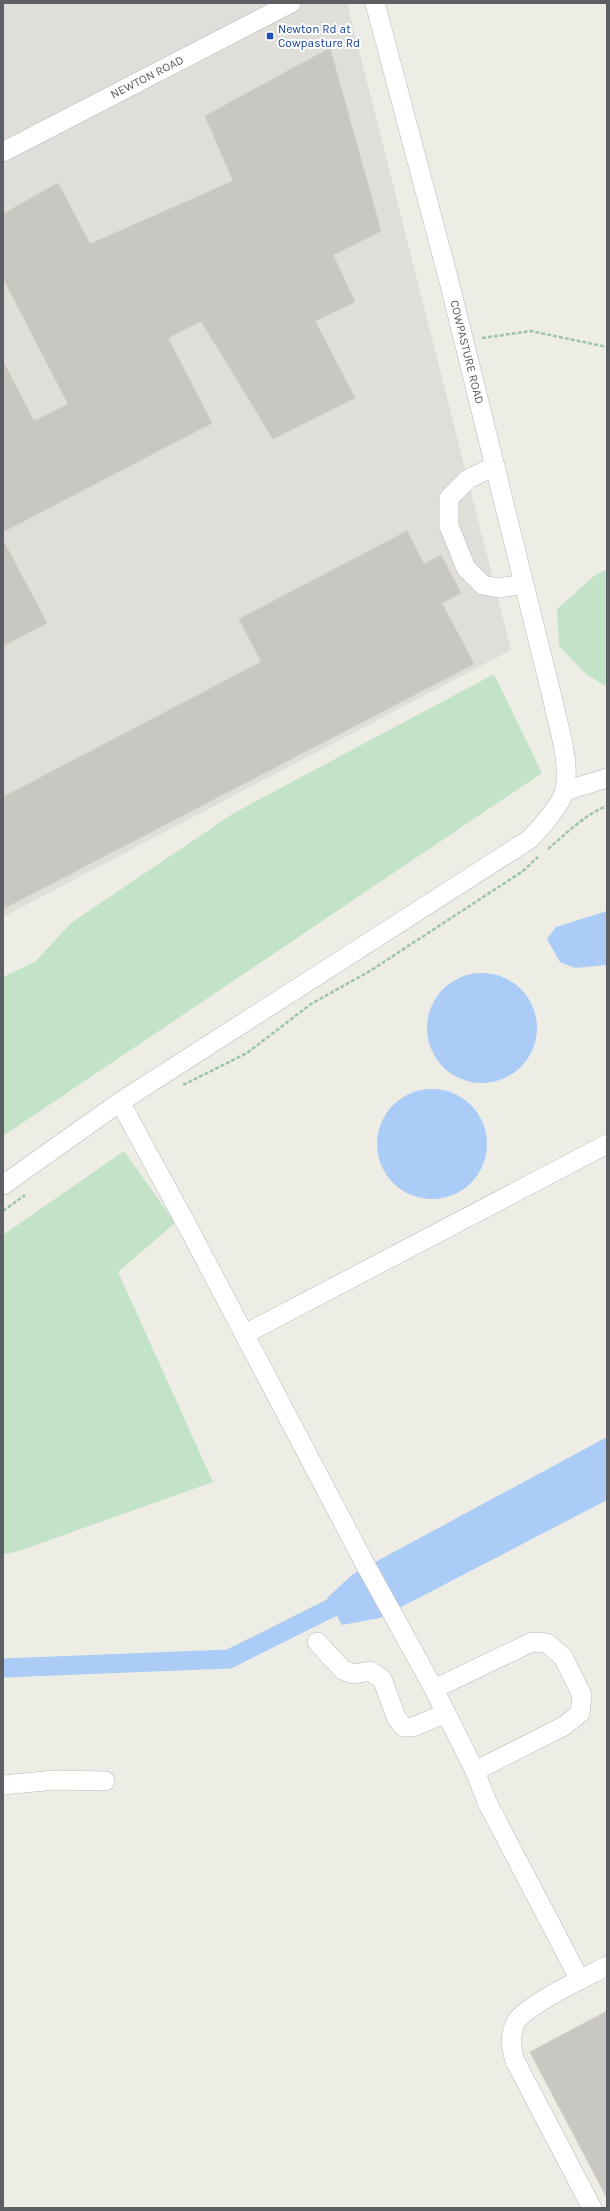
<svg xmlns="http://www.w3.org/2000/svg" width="610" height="2211" viewBox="0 0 610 2211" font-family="Karla,sans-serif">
  <rect width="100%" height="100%" fill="#edede5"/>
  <!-- industrial -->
  <path fill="#dfded9" d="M 3,3 L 347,3 L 511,650 L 3,917 Z"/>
  <!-- green -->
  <g fill="#c3e3c8">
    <path d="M 607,569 L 607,687 L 586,674 L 559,646 L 557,609 L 594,576 Z"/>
    <path d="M 494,674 L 542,773 L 3,1136 L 3,977 L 36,961 L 71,923 L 234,813 Z"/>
    <path d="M 124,1151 L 175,1223 L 118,1272 L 213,1482 L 16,1552 L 3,1554 L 3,1235 Z"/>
  </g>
  <!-- water -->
  <g fill="#abccf7">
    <path d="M 607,911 L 607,965 L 575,968 L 560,962 L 547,939 L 556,927 Z"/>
    <circle cx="482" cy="1028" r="55"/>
    <circle cx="432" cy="1144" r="55"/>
    <path d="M 607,1437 L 607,1500 L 380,1618 L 342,1625 L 327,1598 L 353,1574 Z"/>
  </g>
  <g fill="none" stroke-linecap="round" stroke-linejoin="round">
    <!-- canal -->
    <path stroke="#abccf7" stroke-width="19" d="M 3,1668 L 229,1659 L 355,1596"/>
  </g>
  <!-- building -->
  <g fill="#c9c7c2" stroke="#d2cfc3">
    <path d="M 330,48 L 381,231 L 333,255 L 355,302 L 315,321 L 355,398 L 273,439 L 201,321 L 168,338 L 212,423 L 3,532 L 3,361 L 34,421 L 68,404 L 3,278 L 3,214 L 58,183 L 90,244 L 233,181 L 205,116 Z"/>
    <path d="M 407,531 L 424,564 L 441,555 L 461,593 L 442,603 L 474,664 L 3,909 L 3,797 L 261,662 L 239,619 Z"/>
    <path d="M 3,540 L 47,623 L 3,646 Z"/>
    <path d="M 607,2011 L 607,2198 L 530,2052 Z"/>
  </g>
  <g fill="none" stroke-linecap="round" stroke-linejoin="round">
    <!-- minor casing -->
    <g stroke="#b7b9bd" stroke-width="20">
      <g id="minor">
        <path d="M 3,152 L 291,3"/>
        <path d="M 495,466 L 468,479 L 449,498 L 449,526 L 466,568 L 483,585 L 499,588 L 524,584"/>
        <path d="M 565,791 L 607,778"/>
        <path d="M 120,1102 L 189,1229 L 364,1562 L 434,1689 L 475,1771 L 487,1802 L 580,1980"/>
        <path d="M 3,1185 L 120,1102 L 530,839 C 539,829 563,803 565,789 C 570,760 559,730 553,701 L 449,281 L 375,3"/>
        <path d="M 245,1334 L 607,1144"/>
        <path d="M 317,1642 L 343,1670 L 354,1674 L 370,1671 L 382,1679 L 397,1719 L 404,1727 L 413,1727 L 446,1713"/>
        <path d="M 434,1689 L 532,1642 L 547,1643 L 563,1657 L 582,1695 L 580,1713 L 564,1726 L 475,1771"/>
        <path d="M 3,1785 L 55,1780 L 105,1781"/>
        <path d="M 592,2208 L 515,2061 C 511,2048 509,2035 516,2022 C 527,2004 586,1977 607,1966"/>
      </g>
    </g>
    <!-- path -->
    <g stroke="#9dc3ad" stroke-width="2.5" stroke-dasharray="4 2" stroke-linecap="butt">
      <path d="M 482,338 L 531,331 L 607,347"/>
      <path d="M 548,849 C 567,833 584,815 607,806"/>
      <path d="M 183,1085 L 247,1053 L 311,1004 L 370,971 L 523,871 L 538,857"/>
      <path d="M 3,1211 L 25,1195"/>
    </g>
    <!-- minor -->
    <use href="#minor" stroke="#fff" stroke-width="19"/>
  </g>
  <!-- markers -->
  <rect fill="#1a4fb4" stroke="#fff" stroke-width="1.5" x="266" y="32" width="8" height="8" rx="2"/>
  <g text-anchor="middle" stroke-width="4" stroke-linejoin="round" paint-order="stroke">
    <!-- transit labels -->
    <g font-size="12" fill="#164399" stroke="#fff" text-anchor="start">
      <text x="278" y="33">Newton Rd at<tspan x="278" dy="14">Cowpasture Rd</tspan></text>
    </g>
    <!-- street labels -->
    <g font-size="12" fill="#5c5f64" stroke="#fff">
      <text transform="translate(147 77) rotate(-27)" y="4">NEWTON ROAD</text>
      <text transform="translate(467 352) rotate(76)" y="4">COWPASTURE ROAD</text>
    </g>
  </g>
  <!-- border -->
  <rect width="610" height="2211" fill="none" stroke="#5c5f64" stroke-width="8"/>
</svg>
